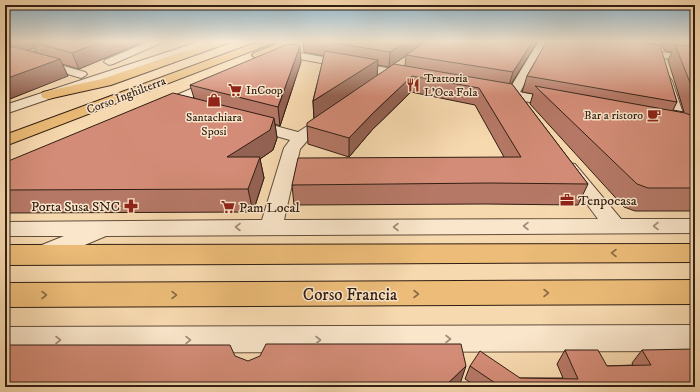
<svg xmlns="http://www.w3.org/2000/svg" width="700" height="392" viewBox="0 0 700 392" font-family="'IM FELL DW Pica',serif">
  <rect width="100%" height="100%" fill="#f7d9af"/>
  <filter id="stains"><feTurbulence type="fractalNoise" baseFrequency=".005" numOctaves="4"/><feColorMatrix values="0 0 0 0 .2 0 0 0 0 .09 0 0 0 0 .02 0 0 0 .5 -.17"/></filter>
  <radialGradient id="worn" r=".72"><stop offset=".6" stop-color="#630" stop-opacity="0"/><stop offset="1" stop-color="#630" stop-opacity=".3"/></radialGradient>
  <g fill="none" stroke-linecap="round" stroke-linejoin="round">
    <!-- minor casing -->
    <g stroke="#624d3a" stroke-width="2">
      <g id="minor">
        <path d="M 150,41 L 163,41 L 161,43 L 113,64 L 109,65 L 104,62 L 105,60 Z"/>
        <path d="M 201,41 L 215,41 L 213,43 L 5,114 L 5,105 Z"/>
        <path d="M 539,41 L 549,41 L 520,92 L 562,100 L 564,103 L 562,106 L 557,107 L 524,101 L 527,105 L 525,108 L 520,109 L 515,108 L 509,98 L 490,95 L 489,92 L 490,89 L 495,88 L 508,90 Z"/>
        <path d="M 636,49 L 695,56 L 695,62 L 632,54 L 631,52 L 632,50 Z"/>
        <path d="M 283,50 L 410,72 L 414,73 L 416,76 L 414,79 L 410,80 L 279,55 L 278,53 Z"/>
        <path d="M 38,59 L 85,72 L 87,74 L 85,76 L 81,78 L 34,64 L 33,62 L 34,60 Z"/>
        <path d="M 666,77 L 670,78 L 672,81 L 687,125 L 695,131 L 695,144 L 689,142 L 672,127 L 660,81 L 662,78 Z"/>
        <path d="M 217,78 L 221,79 L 223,82 L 221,85 L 165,110 L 160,111 L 155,110 L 153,107 L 155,104 Z"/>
        <path d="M 329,114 L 334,115 L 336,118 L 334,121 L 307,141 L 300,149 L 284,220 L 598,219 L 560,168 L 563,164 L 569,163 L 575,164 L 621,219 L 695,219 L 695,233 L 106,236 L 40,264 L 32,261 L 28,255 L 32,249 L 64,236 L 5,236 L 5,222 L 262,220 L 284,148 L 290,140 L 244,127 L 241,124 L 244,121 L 249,119 L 298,132 L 324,115 Z"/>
        <path d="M 695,325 L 695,351 L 5,353 L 5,327 Z"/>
      </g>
    </g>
    <!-- primary casing -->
    <g stroke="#311e13" stroke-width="2">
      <g id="primary">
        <path d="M 214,41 L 229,41 L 228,43 L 111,85 L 48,99 L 43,98 L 41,95 L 43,92 L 102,79 Z"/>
        <path d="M 260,41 L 274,41 L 273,43 L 5,146 L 5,135 Z"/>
        <path d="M 284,41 L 298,41 L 297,43 L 262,57 L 254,57 L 252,55 L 254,53 Z"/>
        <path d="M 695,244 L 695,262 L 5,265 L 5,245 Z"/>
        <path d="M 695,280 L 695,304 L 5,307 L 5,283 Z"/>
      </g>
    </g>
    <!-- minor -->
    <use href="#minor" fill="#fae6cb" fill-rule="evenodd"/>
    <!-- primary -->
    <use href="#primary" fill="#ecbc78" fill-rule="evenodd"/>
    <!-- tram -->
    <path stroke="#311e13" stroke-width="1" d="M 5,58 L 46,48"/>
  </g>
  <!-- wall -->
  <g fill="#b57866" stroke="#311e13" fill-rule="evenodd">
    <path d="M 5,41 L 146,41 L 79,69 L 62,64 L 68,76 L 5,48 ZM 35,48 L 37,53 L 27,50 Z"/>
    <path d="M 303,41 L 538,41 L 512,84 L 588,184 L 578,205 L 484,204 L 294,205 L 292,185 L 504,157 L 475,105 L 411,92 L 372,130 L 349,157 L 308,144 L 307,126 L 314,119 L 313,101 L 324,56 L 304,52 ZM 406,56 L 405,66 L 377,75 L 378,65 L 389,67 Z"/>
    <path d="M 547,41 L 655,41 L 653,44 L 677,102 L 673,110 L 684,112 L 668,60 L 672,52 L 665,51 L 660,41 L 695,41 L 695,211 L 635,211 L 624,207 L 530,104 L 533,94 L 522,92 L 527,76 Z"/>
    <path d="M 301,62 L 280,126 L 275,124 L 277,138 L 273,150 L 260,159 L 264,178 L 253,212 L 5,213 L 5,163 L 194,98 L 190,85 Z"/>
    <path d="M 565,350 L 607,366 L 633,365 L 632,363 L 642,350 L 695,387 L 477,387 L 465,379 L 470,366 L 520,378 L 563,378 L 557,364 Z"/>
  </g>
  <!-- shaded-wall -->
  <g fill="#946253" stroke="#311e13">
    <path d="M 6,41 L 67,41 L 32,42 L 35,48 L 13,54 Z"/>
    <path d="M 104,41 L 146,41 L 79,69 L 72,53 Z"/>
    <path d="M 407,41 L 428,41 L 389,67 L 390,52 Z"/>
    <path d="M 533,41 L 538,41 L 508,89 L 513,72 Z"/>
    <path d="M 300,46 L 301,62 L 280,126 L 278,107 Z"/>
    <path d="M 60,59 L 68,76 L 5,101 L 5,79 Z"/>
    <path d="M 378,60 L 377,76 L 314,119 L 313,101 Z"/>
    <path d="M 412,76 L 411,92 L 372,130 L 349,157 L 349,138 L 373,113 Z"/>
    <path d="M 274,118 L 277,138 L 273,150 L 260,159 L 264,178 L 253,212 L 248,189 L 227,157 Z"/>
    <path d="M 466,366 L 460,384 L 457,387 L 444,387 Z"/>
  </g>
  <!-- building -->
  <g fill="#d38c77" stroke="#311e13">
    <path d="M 38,41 L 104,41 L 72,53 L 32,42 Z"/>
    <path d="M 322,41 L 407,41 L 390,52 Z"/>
    <path d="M 426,41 L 533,41 L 513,72 L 406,55 Z"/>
    <path d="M 547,41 L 629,41 L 660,45 L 677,102 L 527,76 Z"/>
    <path d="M 288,44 L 300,46 L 278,107 L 190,85 Z"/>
    <path d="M 675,45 L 695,47 L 695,95 Z"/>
    <path d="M 14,47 L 60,59 L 5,79 L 5,48 Z"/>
    <path d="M 325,51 L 378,60 L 313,101 Z"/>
    <path d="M 394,64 L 512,84 L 588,184 L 489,183 L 292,185 L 298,158 L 521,157 L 479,88 L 412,76 L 373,113 L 349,138 L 307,126 L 307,123 Z"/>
    <path d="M 535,86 L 685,113 L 695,117 L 695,188 L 648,188 L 637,184 Z"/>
    <path d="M 173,93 L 274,118 L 270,130 L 227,157 L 260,157 L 248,189 L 5,190 L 5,163 L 6,162 Z"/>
    <path d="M 266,344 L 461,344 L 466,366 L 444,387 L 5,387 L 5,345 L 230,345 L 235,356 L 248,361 L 260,356 Z"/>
    <path d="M 695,349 L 695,387 L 501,387 L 470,366 L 480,351 L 520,378 L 578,379 L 565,350 L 598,350 L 607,366 L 651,365 L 642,350 Z"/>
  </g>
  <!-- one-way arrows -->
  <defs><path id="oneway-chevron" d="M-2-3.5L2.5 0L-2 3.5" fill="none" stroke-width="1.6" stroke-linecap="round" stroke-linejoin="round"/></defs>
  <g stroke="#a08c78">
    <use href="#oneway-chevron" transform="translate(526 226) rotate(180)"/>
    <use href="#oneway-chevron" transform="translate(656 226) rotate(180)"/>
    <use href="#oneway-chevron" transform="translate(238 227) rotate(180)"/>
    <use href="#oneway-chevron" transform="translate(396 227) rotate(180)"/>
    <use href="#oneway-chevron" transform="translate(448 339)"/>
    <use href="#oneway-chevron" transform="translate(58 340)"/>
    <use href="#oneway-chevron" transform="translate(188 340)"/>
    <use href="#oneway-chevron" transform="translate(318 340)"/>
  </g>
  <g stroke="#8e6d46">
    <use href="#oneway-chevron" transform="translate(614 253) rotate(180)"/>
    <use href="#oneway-chevron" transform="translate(546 293)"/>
    <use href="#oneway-chevron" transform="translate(416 294)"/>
    <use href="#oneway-chevron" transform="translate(44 295)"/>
    <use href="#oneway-chevron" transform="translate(174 295)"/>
  </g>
  <!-- sky -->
  <linearGradient id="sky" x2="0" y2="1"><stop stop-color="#8ab6d0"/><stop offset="0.43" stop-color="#fbeedb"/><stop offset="1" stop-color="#fbeedb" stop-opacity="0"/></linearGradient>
  <rect width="700" height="96" fill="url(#sky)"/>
  <!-- icons -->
  <defs>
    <g id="restaurant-bare" transform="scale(1.08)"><path d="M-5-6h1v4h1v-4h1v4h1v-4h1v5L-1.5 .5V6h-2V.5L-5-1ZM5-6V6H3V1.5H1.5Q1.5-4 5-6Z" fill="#8f2418" stroke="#fae6cb" stroke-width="2.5" paint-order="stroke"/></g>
    <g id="supermarket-bare" transform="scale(1.08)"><path d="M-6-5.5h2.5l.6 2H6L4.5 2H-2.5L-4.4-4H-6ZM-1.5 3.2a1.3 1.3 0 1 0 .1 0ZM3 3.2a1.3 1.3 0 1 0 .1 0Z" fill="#8f2418" stroke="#fae6cb" stroke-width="2.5" paint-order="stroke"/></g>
    <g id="shop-bare" transform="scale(1.08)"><path d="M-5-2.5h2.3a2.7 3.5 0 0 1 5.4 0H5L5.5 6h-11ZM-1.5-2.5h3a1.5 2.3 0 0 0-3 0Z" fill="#8f2418" stroke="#fae6cb" stroke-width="2.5" paint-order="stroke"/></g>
    <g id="cafe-bare" transform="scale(1.08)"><path d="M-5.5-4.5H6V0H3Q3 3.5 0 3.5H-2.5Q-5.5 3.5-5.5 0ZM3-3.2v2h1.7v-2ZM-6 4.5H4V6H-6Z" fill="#8f2418" stroke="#fae6cb" stroke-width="2.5" paint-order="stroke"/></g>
    <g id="office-bare" transform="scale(1.08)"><path d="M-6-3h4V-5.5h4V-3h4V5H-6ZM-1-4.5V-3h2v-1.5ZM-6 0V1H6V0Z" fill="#8f2418" stroke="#fae6cb" stroke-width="2.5" paint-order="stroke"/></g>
    <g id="pharmacy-bare" transform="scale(1.08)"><path d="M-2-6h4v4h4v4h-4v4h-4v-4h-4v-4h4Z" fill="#8f2418" stroke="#fae6cb" stroke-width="2.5" paint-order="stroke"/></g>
  </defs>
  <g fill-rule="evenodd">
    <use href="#restaurant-bare" x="413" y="85"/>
    <use href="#supermarket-bare" x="235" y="90"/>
    <use href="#shop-bare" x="214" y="100"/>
    <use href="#cafe-bare" x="654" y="115"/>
    <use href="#office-bare" x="567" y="200"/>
    <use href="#pharmacy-bare" x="131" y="206"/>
    <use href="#supermarket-bare" x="228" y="207"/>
  </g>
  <g text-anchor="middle" stroke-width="3" stroke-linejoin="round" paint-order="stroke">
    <!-- far-poi labels -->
    <g font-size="12" fill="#311e13" stroke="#fae6cb" text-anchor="start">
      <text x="424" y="82">Trattoria<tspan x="424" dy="14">L'Oca Fola</tspan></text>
      <text x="246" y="94">InCoop</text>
      <text x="643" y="119" text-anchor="end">Bar a ristoro</text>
      <text x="214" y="121" text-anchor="middle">Santachiara<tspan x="214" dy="14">Sposi</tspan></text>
    </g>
    <!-- far-street labels -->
    <g font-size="12" fill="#311e13" stroke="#fae6cb">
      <text transform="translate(126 95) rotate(-21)" y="4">Corso Inghilterra</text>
    </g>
    <!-- poi labels -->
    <g font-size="14" fill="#311e13" stroke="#fae6cb" text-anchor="start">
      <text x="578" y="205">Tenpocasa</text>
      <text x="120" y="211" text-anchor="end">Porta Susa SNC</text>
      <text x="239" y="212">Pam Local</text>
    </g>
    <!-- near-street labels -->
    <g font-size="17" fill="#311e13" stroke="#fae6cb">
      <text x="350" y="300">Corso Francia</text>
    </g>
  </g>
  <!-- margin -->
  <rect width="700" height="392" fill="none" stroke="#f7d9af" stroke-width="20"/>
  <rect x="6" y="6" width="688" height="380" fill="none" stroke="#311e13" stroke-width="2"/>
  <rect x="10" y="10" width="680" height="372" fill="none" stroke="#311e13"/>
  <rect width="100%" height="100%" filter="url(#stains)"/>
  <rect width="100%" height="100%" fill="url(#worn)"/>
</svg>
